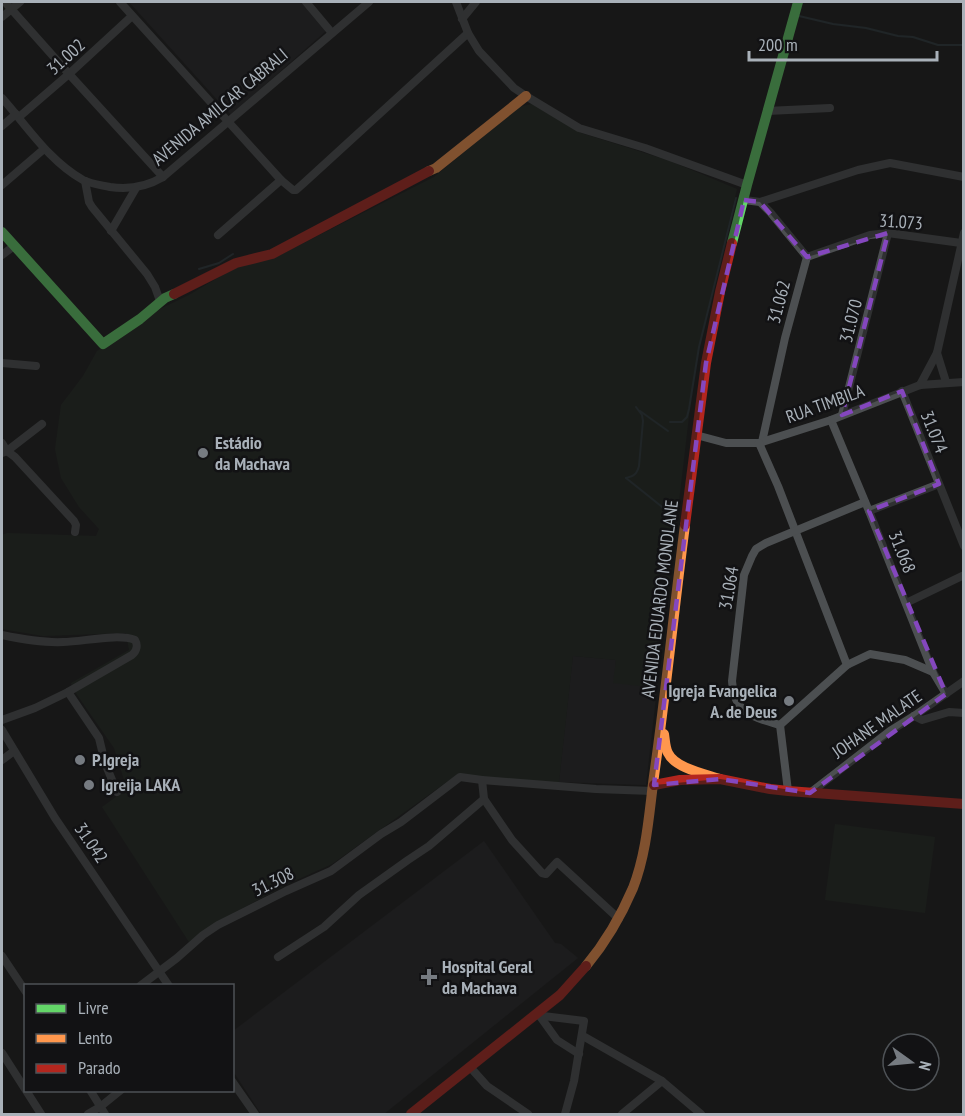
<svg xmlns="http://www.w3.org/2000/svg" width="965" height="1116" viewBox="0 0 965 1116" font-family="'PT Sans Narrow',sans-serif">
  <rect width="100%" height="100%" fill="#181818"/>
  <!-- built -->
  <g fill="#222224">
    <path d="M 129,2 L 302,2 L 327,30 L 231,115 Z"/>
    <path d="M 573,656 L 616,660 L 614,682 L 657,688 L 646,785 L 559,782 Z"/>
    <path d="M 484,841 L 555,943 L 561,944 L 578,958 L 384,1114 L 261,1114 L 233,1071 L 233,1031 Z"/>
  </g>
  <!-- green -->
  <g fill="#1e251e">
    <path d="M 532,104 L 581,133 L 670,161 L 737,189 L 699,346 L 691,399 L 657,688 L 613,683 L 616,660 L 573,656 L 559,782 L 448,781 L 332,864 L 292,882 L 220,920 L 189,942 L 102,807 L 127,789 L 114,748 L 73,689 L 71,683 L 129,650 L 126,633 L 43,636 L 2,629 L 2,535 L 7,533 L 96,536 L 99,529 L 79,507 L 61,478 L 55,449 L 61,405 L 83,376 L 97,351 L 156,311 L 189,295 L 231,270 L 237,264 L 280,255 L 434,177 L 519,107 Z"/>
    <path d="M 835,824 L 935,837 L 925,913 L 825,900 Z"/>
  </g>
  <g fill="none" stroke-linecap="round" stroke-linejoin="round">
    <!-- stream -->
    <g stroke="#2a363b" stroke-width="2">
      <path d="M 799,16 L 833,24 L 866,28 L 898,36 L 913,37 L 938,45 L 964,45"/>
      <path d="M 199,269 L 219,263 L 233,254"/>
      <path d="M 640,411 L 668,431"/>
      <path d="M 670,422 L 682,422 L 687,417 L 689,409 L 699,347 L 736,198"/>
      <path d="M 626,478 C 634,476 637,474 639,466 L 643,421 L 642,415 L 636,407"/>
      <path d="M 626,478 L 666,510"/>
    </g>
    <!-- street -->
    <g stroke="#4c4f51" stroke-width="8">
      <path d="M 5,2 L 69,74 L 163,177"/>
      <path d="M 120,2 L 281,180 L 293,190 L 296,190 L 305,182 L 468,33"/>
      <path d="M 306,2 L 332,33"/>
      <path d="M 456,2 L 468,33 L 479,51 L 514,88 L 526,96 L 579,128 L 645,148 L 747,185"/>
      <path d="M 2,17 L 20,2"/>
      <path d="M 462,19 L 476,2"/>
      <path d="M 2,98 C 27,126 49,161 83,180 C 91,184 101,185 110,187 C 129,190 146,187 163,177 L 369,2"/>
      <path d="M 767,111 L 830,108"/>
      <path d="M 19,117 L 69,74 L 132,16"/>
      <path d="M 2,126 L 16,114"/>
      <path d="M 85,181 L 89,202 L 92,207 L 147,274 L 155,287 L 160,301"/>
      <path d="M 2,185 L 44,149"/>
      <path d="M 744,200 L 760,202 L 770,212 L 807,257 L 785,338 L 762,442"/>
      <path d="M 760,202 L 858,170 L 890,163 L 964,177"/>
      <path d="M 111,231 L 136,188"/>
      <path d="M 218,235 L 281,180"/>
      <path d="M 2,255 L 14,246"/>
      <path d="M 807,257 L 870,235 L 888,233 L 961,243"/>
      <path d="M 937,353 L 946,382"/>
      <path d="M 2,363 L 36,366"/>
      <path d="M 920,385 L 937,353 L 964,233"/>
      <path d="M 902,391 L 964,546"/>
      <path d="M 842,415 L 888,233"/>
      <path d="M 831,420 L 869,511 L 933,672 L 946,694"/>
      <path d="M 696,435 L 726,443 L 759,443 L 831,420 L 920,385 L 964,382"/>
      <path d="M 2,443 L 7,451 L 15,457 L 74,521 L 76,525 L 75,532"/>
      <path d="M 759,443 L 778,486 L 847,665"/>
      <path d="M 2,453 L 7,451 L 42,424"/>
      <path d="M 869,511 L 939,484"/>
      <path d="M 906,603 L 964,575"/>
      <path d="M 2,635 C 21,639 43,643 63,642 C 82,642 118,633 135,640 C 138,645 137,651 132,655 L 68,692 L 35,708 L 2,720"/>
      <path d="M 68,692 L 99,738 L 105,763 L 117,792"/>
      <path d="M 914,716 L 922,720 L 949,712 L 964,713"/>
      <path d="M 780,725 C 753,717 734,714 732,681 L 744,575 L 752,556 L 756,549 L 766,543 L 865,502"/>
      <path d="M 780,725 L 847,665 L 870,654 L 905,660 L 933,672"/>
      <path d="M 780,725 L 788,791"/>
      <path d="M 2,730 L 55,818 L 169,986"/>
      <path d="M 2,760 L 14,751"/>
      <path d="M 482,780 L 484,799 L 512,840 L 542,873 L 546,874 L 557,862 L 619,919"/>
      <path d="M 810,793 L 890,731 L 914,716 L 964,681"/>
      <path d="M 2,956 L 26,992"/>
      <path d="M 278,957 L 324,927 L 359,895 L 408,860 L 429,846 L 484,799"/>
      <path d="M 140,986 L 177,958 L 203,935 L 218,925 L 286,891 L 331,871 L 381,834 L 401,822 L 460,777 L 482,780 L 596,789 L 653,791"/>
      <path d="M 535,1015 L 584,1021 L 574,1081 L 565,1114"/>
      <path d="M 539,1015 L 557,1040 L 579,1054"/>
      <path d="M 583,1036 L 662,1081 L 701,1114"/>
      <path d="M 2,1053 L 41,1114"/>
      <path d="M 470,1067 L 487,1086 L 528,1114"/>
      <path d="M 232,1081 L 255,1114"/>
      <path d="M 90,1090 L 105,1114"/>
      <path d="M 88,1114 L 100,1107 L 121,1090"/>
      <path d="M 622,1114 L 662,1081"/>
    </g>
    <!-- fast -->
    <g stroke="#63d668" stroke-width="10">
      <path d="M 2,232 L 103,344 L 140,319 L 165,298 L 174,294"/>
      <path d="M 732,243 L 747,185 L 798,2"/>
    </g>
    <!-- slow -->
    <g stroke="#ff974d" stroke-width="10">
      <path d="M 429,171 L 436,168 L 526,96"/>
      <path d="M 664,734 C 665,740 665,748 668,753 C 675,768 705,774 720,779"/>
      <path d="M 586,966 C 606,942 621,916 633,888 C 647,852 649,813 654,776 C 666,692 674,609 685,525"/>
    </g>
    <!-- jam -->
    <g stroke="#b3261e" stroke-width="10">
      <path d="M 174,294 L 236,263 L 272,254 L 429,171"/>
      <path d="M 685,525 L 706,363 L 720,292 L 732,243"/>
      <path d="M 654,785 L 680,780 L 720,779 L 770,789 L 788,791 L 964,804"/>
      <path d="M 411,1114 L 560,995 L 586,966"/>
    </g>
  </g>
  <!-- marked area -->
  <path d="M0 0H965V1116H0ZM 744,200 L 760,202 L 807,257 L 888,233 L 842,415 L 902,391 L 939,484 L 869,511 L 946,694 L 810,793 L 720,779 L 654,785 L 706,363 Z" fill="#181818" fill-opacity=".55" fill-rule="evenodd"/>
  <path fill="none" stroke="#8447be" stroke-width="4.5" stroke-dasharray="12 8" stroke-linejoin="round" d="M 744,200 L 760,202 L 807,257 L 888,233 L 842,415 L 902,391 L 939,484 L 869,511 L 946,694 L 810,793 L 720,779 L 654,785 L 706,363 Z"/>
  <!-- markers -->
  <g fill="#767b81" stroke="#121214" stroke-width="2">
    <circle cx="203" cy="453" r="6"/>
    <circle cx="789" cy="701" r="6"/>
    <circle cx="80" cy="760" r="6"/>
    <circle cx="89" cy="785" r="6"/>
    <path d="M426 968h6v6h6v6h-6v6h-6v-6h-6v-6h6z"/>
  </g>
  <g text-anchor="middle" stroke-width="5" stroke-linejoin="round" paint-order="stroke">
    <!-- street labels -->
    <g font-size="18" fill="#a9b1b9" stroke="#121214">
      <text transform="translate(66 57) rotate(-42)" y="6">31.002</text>
      <text transform="translate(220 107) rotate(-40)" y="6">AVENIDA AMILCAR CABRALI</text>
      <text transform="translate(901 222) rotate(4)" y="6">31.073</text>
      <text transform="translate(779 302) rotate(-75)" y="6">31.062</text>
      <text transform="translate(851 321) rotate(-76)" y="6">31.070</text>
      <text transform="translate(825 404) rotate(-20)" y="6">RUA TIMBILA</text>
      <text transform="translate(934 432) rotate(68)" y="6">31.074</text>
      <text transform="translate(902 552) rotate(68)" y="6">31.068</text>
      <text transform="translate(729 588) rotate(-80)" y="6">31.064</text>
      <text transform="translate(660 599) rotate(-83)" y="6">AVENIDA EDUARDO MONDLANE</text>
      <text transform="translate(877 724) rotate(-35)" y="6">JOHANE MALATE</text>
      <text transform="translate(91 843) rotate(56)" y="6">31.042</text>
      <text transform="translate(273 882) rotate(-26)" y="6">31.308</text>
    </g>
    <!-- poi labels -->
    <g font-size="18" font-weight="bold" fill="#a9b1b9" stroke="#121214" text-anchor="start">
      <text x="215" y="449">Estádio<tspan x="215" dy="21">da Machava</tspan></text>
      <text x="777" y="697" text-anchor="end">Igreja Evangelica<tspan x="777" dy="21">A. de Deus</tspan></text>
      <text x="92" y="766">P.Igreja</text>
      <text x="101" y="791">Igreija LAKA</text>
      <text x="442" y="973">Hospital Geral<tspan x="442" dy="21">da Machava</tspan></text>
    </g>
  </g>
  <!-- border -->
  <rect width="965" height="1116" fill="none" stroke="#a9b1b9" stroke-width="6"/>
  <!-- legend -->
  <rect x="24" y="984" width="210" height="108" fill="#121214" stroke="#4e5256" stroke-width="1.5"/>
  <rect x="36" y="1004" width="30" height="9" fill="#63d668" stroke="#4e5256" stroke-width="1.5"/>
  <text x="78" y="1014" font-size="18" fill="#a9b1b9">Livre</text>
  <rect x="36" y="1034" width="30" height="9" fill="#ff974d" stroke="#4e5256" stroke-width="1.5"/>
  <text x="78" y="1044" font-size="18" fill="#a9b1b9">Lento</text>
  <rect x="36" y="1064" width="30" height="9" fill="#b3261e" stroke="#4e5256" stroke-width="1.5"/>
  <text x="78" y="1074" font-size="18" fill="#a9b1b9">Parado</text>
  <!-- north arrow -->
  <g transform="translate(911 1062) rotate(105)"><circle r="28" fill="#121214" stroke="#4e5256" stroke-width="1.5"/>
  <path d="M0-4.5L10 22L0 15L-10 22Z" fill="#767b81"/>
  <text y="-9" font-size="16" font-weight="bold" text-anchor="middle" fill="#a9b1b9">N</text>
  </g>
  <!-- scale -->
  <path d="M749 51v9h188v-9" fill="none" stroke="#a9b1b9" stroke-width="3"/>
  <text x="758" y="51" font-size="18" fill="#a9b1b9" stroke="#121214" stroke-width="4.5" paint-order="stroke">200 m</text>
</svg>
